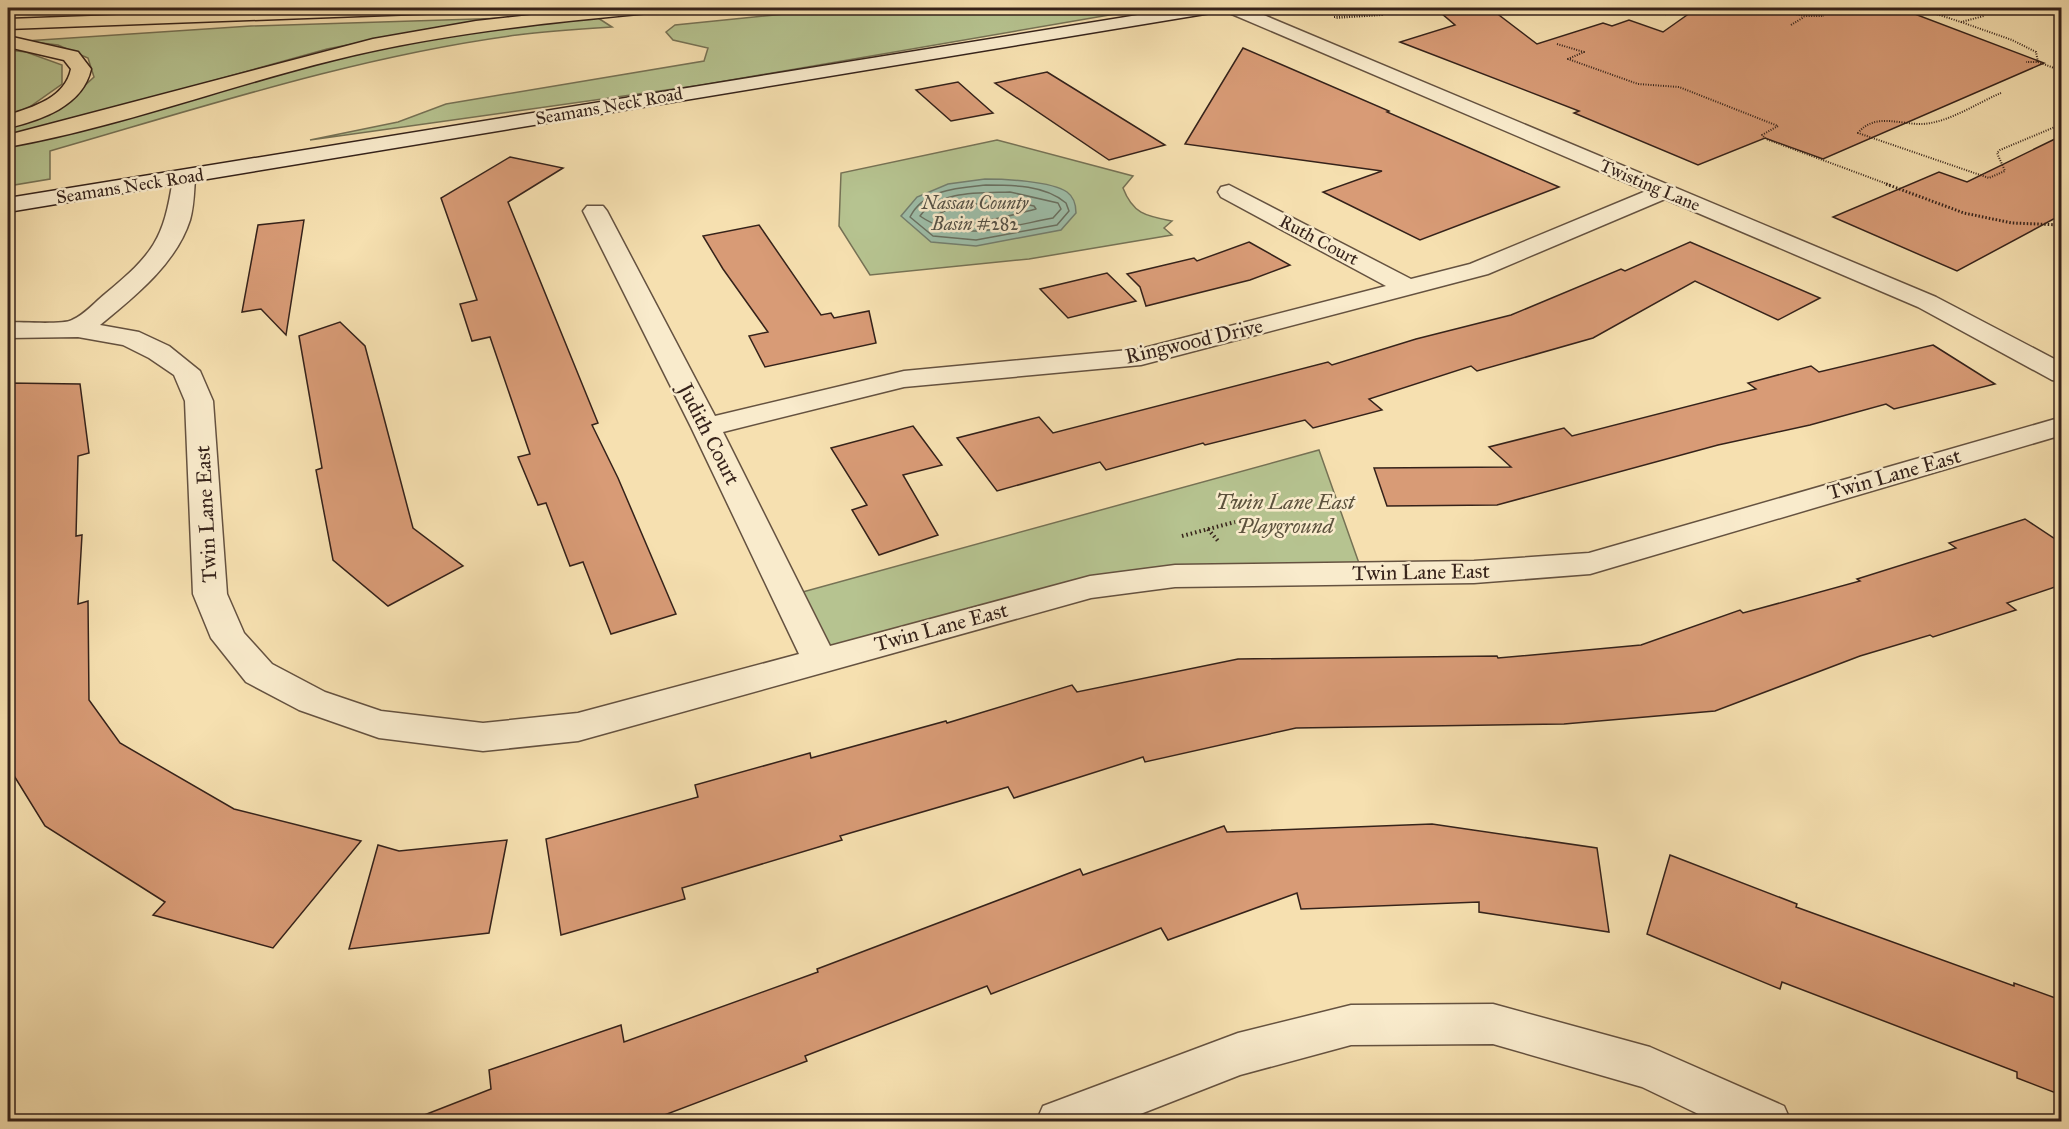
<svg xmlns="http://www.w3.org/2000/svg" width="2069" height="1129" viewBox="0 0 2069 1129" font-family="'IM FELL Great Primer',serif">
  <rect width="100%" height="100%" fill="#f6e0b0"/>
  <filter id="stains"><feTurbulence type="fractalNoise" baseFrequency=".00333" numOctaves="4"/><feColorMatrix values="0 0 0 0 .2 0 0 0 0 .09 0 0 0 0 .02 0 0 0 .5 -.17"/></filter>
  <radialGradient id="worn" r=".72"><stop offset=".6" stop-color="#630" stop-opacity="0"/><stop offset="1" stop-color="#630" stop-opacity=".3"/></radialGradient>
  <!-- green -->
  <g fill="#b6c390" stroke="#767255" stroke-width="1.5">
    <path d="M 899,8 L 1150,8 L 702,85 L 310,140 L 398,122 L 446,104 L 704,61 L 708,48 L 673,40 L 666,32 L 675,25 L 795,13 Z"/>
    <path d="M 508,18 L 429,29 L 327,49 L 47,127 L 11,135 L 8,128 L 60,108 L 94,77 L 88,58 L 58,45 L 25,41 L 251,26 Z"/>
    <path d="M 598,18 L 612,27 C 580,29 548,31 517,35 C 358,56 203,107 50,151 L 50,179 L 8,186 L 8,147 L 96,126 L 332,58 L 500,26 Z"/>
    <path d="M 8,50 L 26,52 L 62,65 L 62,84 L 28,108 L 8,115 Z"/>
    <path d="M 997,140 L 1133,176 L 1123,188 C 1133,214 1146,216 1172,221 L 1164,228 L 1172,235 L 1029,259 L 870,275 L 839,226 L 841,173 Z"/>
    <path d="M 1319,450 L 1360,566 L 1185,567 L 1064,583 L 826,650 L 799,593 Z"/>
  </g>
  <!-- water -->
  <path fill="#9dbda8" stroke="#737f6f" stroke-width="1.5" d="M 985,179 C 1004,179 1051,181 1067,192 C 1074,197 1076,205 1076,213 L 1061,230 L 976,246 L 931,242 L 901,216 L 917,197 L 948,184 Z"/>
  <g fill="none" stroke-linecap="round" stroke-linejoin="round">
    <!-- shore -->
    <g stroke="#697061" stroke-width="1.5">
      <path d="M 986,185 C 1013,185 1045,185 1066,203 L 1069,211 L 1057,225 L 976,240 L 933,236 L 910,217 C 924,189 958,188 986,185 Z"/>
      <path d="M 1010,192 L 1058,203 L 1061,209 L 1053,218 C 1009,226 960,244 920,216 C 939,190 981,193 1010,192 Z"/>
      <path d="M 1010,201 L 1034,206 L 1036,209 C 1011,215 956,233 935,216 L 954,206 Z"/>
    </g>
  </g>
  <!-- building -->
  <g fill="#d89b76" stroke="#35221a" stroke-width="1.5">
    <path d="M 1697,8 L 1899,8 L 2044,63 L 1823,159 L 1765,138 L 1698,165 L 1574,113 L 1579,111 L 1400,42 L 1455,25 L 1441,13 L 1491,9 L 1537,44 L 1603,23 L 1612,26 L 1629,20 L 1663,32 Z"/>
    <path d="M 1243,48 L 1389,111 L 1387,112 L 1559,187 L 1420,240 L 1323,192 L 1382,171 L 1185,144 Z"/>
    <path d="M 1047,72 L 1165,145 L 1109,160 L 995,83 Z"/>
    <path d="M 958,82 L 993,113 L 951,121 L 916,90 Z"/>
    <path d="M 2061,136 L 2061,215 L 1957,271 L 1833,217 L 1939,172 L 1967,182 Z"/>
    <path d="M 510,157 L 563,168 L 508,202 L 598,423 L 592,425 L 618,478 L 676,614 L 611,634 L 583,562 L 570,566 L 546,503 L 538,505 L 518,457 L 530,454 L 490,337 L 472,341 L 460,304 L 477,300 L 441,198 Z"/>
    <path d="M 304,220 L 286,335 L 261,309 L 242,312 L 258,225 Z"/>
    <path d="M 759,225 L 821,315 L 831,313 L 834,318 L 869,311 L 876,343 L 765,367 L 749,336 L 768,332 L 723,269 L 703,236 Z"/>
    <path d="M 1249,242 L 1290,265 L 1250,280 L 1146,306 L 1140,287 L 1127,274 L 1194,258 L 1197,261 Z"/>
    <path d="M 1690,242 L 1820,298 L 1778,320 L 1695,281 L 1593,338 L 1477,371 L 1471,366 L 1369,399 L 1382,410 L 1313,428 L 1305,420 L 1205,445 L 1203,443 L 1106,470 L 1100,462 L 997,491 L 957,438 L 1039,417 L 1053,433 L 1328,362 L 1332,365 L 1416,339 L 1511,315 L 1621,269 L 1625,271 Z"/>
    <path d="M 1107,273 L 1136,301 L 1068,318 L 1040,289 Z"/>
    <path d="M 340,322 L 365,346 L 413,528 L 463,566 L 388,606 L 333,560 L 316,470 L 322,468 L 299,336 Z"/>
    <path d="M 1933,345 L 1995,384 L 1894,409 L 1886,404 L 1810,425 L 1718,445 L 1497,505 L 1387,506 L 1374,468 L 1511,467 L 1489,447 L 1564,428 L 1572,436 L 1756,389 L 1748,383 L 1811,366 L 1819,372 Z"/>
    <path d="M 8,383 L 80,384 L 89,453 L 78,456 L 76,536 L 82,535 L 78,604 L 88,601 L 89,700 L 120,743 L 234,809 L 361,841 L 273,948 L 153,915 L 165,902 L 45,826 L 8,766 Z"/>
    <path d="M 913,426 L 942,465 L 903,475 L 938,535 L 879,555 L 852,510 L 867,505 L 831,448 Z"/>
    <path d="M 2025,519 L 2061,543 L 2061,585 L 2007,603 L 2016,610 L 1933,637 L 1930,635 L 1860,656 L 1715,711 L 1564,724 L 1296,728 L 1145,762 L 1143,757 L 1014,798 L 1008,787 L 840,836 L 842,840 L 682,888 L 685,899 L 561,935 L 546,839 L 698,797 L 695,785 L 810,753 L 811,758 L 946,721 L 947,723 L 1072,685 L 1077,692 L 1238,659 L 1497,656 L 1498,658 L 1641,645 L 1740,610 L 1743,613 L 1860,581 L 1857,579 L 1956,548 L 1949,543 Z"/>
    <path d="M 1432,824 L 1597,848 L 1609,932 L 1479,912 L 1479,902 L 1301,909 L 1297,893 L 1168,940 L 1161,928 L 991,994 L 987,986 L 805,1056 L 807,1061 L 646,1122 L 415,1122 L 414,1119 L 491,1089 L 489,1070 L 621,1025 L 624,1042 L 818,972 L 817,969 L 1080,869 L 1083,875 L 1224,826 L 1227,832 Z"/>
    <path d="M 507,840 L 489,933 L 349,949 L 378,845 L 399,851 Z"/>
    <path d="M 1670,855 L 1797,904 L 1796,907 L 2014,986 L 2014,983 L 2061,1000 L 2061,1095 L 2017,1078 L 2017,1072 L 1782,982 L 1780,989 L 1647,934 Z"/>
  </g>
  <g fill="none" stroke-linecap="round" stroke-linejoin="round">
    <!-- minor casing -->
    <g stroke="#655240" stroke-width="3">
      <g id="minor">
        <path d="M 1224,8 L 1247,8 L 1936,297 L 2062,363 L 2062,382 L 2052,380 L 1918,307 L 1665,199 L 1488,274 L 1141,365 L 904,387 L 723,432 L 830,646 L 1090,576 L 1175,565 L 1474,561 L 1589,553 L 2062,417 L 2062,435 L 1590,574 L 1474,583 L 1175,587 L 1091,598 L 578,741 L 483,751 L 379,738 L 299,710 L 246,682 L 211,638 L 193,594 L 185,401 L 174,375 L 149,358 L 123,345 L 78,337 L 8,338 L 8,322 C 21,322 63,325 72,320 C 84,315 95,302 105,294 C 153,254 164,240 173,178 L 176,173 L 192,173 L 195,178 C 194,192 194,206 190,220 C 176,264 134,297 100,325 L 139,332 L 169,346 L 200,371 L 213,401 L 227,594 L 244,633 L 272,664 L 325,692 L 381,711 L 483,723 L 578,713 L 799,654 L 691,427 L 583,211 L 587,206 L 603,206 L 607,211 L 715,416 L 904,371 L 1140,349 L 1386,286 L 1221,197 L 1218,192 L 1221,187 L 1229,185 L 1411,279 L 1470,264 L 1646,191 L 1227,12 Z"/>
        <path d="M 1493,1004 L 1650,1047 L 1784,1106 L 1791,1122 L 1715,1122 L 1642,1087 L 1493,1044 L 1351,1045 L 1240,1075 L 1120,1122 L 1036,1122 L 1043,1106 L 1238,1033 L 1351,1005 Z"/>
      </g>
    </g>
    <!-- secondary casing -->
    <g stroke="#35221a" stroke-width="3">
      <path id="secondary" d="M 1181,8 L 1220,8 L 1211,13 L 8,212 L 8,198 Z"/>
    </g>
    <!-- motorway casing -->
    <g stroke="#35221a" stroke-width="3">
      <g id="motorway">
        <path d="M 310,8 L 450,8 L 441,13 L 8,29 L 8,19 Z"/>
        <path d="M 595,8 L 658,8 L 649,13 C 543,23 437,34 334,60 C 225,87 118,127 8,147 L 8,135 L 373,39 L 476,21 Z"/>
        <path d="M 8,36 L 78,52 L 91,69 C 83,106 41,120 8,128 L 8,115 C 33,107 65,98 71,69 L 64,60 L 8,47 Z"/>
      </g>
    </g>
    <!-- path-far2 -->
    <g stroke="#35221a" stroke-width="2" stroke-dasharray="1 1.5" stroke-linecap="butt">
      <path d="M 1654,8 L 1667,15"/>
      <path d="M 1767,8 L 1805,16 L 1824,16"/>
      <path d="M 1918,8 L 1961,22 L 1984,16"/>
      <path d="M 1334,17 L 1382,15 L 1335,18"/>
      <path d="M 1961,22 L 2012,40 L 2036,52 L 2038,62 L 2026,62"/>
      <path d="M 1791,25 L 1804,17"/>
      <path d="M 1557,44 L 1584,52 L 1568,59 L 1638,84 L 1679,87 L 1778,126 L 1762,135 L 1766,139 L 1890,185"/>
      <path d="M 2038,62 L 2062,71"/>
      <path d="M 2001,93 C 1977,103 1950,122 1923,124 C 1901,125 1875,112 1858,133 L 1989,178 L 2005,171 L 1997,153 L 2000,150 L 2062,124"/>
    </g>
    <!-- path-far1 -->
    <path stroke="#35221a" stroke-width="3" stroke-dasharray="1.5 2" stroke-linecap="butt" d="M 1886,184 L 1964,213 L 2012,223 L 2062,225"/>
    <!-- path -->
    <g stroke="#35221a" stroke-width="4" stroke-dasharray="1.5 3" stroke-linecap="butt">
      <path d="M 1208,529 L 1218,541"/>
      <path d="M 1182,536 L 1235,522"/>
    </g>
    <!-- minor -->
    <use href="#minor" fill="#f9ebcc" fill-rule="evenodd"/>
    <!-- secondary -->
    <use href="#secondary" fill="#f9ebcc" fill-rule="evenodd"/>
    <!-- motorway -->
    <use href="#motorway" fill="#f6e0b0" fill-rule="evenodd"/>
  </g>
  <g text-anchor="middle" stroke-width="5" stroke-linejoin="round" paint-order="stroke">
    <!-- far-street labels -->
    <g font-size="18" fill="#35221a" stroke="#f9ebcc">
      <text transform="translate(609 106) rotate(-10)" y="6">Seamans Neck Road</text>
      <text transform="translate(1650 185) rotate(23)" y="6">Twisting Lane</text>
      <text transform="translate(130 186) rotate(-9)" y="6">Seamans Neck Road</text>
      <text transform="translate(1319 240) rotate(28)" y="6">Ruth Court</text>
    </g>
    <!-- far-water labels -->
    <g font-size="18" font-style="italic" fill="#545045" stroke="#f9ebcc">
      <text x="975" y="209">Nassau County<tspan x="975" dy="21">Basin #282</tspan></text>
    </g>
    <!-- street labels -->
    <g font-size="21" fill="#35221a" stroke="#f9ebcc">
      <text transform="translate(1194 341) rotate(-13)" y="7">Ringwood Drive</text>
      <text transform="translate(709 434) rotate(63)" y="7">Judith Court</text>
      <text transform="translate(1894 474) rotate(-16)" y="7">Twin Lane East</text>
      <text transform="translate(206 514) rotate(-93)" y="7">Twin Lane East</text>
      <text transform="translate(1421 572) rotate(-1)" y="7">Twin Lane East</text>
      <text transform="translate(941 627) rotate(-15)" y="7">Twin Lane East</text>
    </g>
    <!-- park labels -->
    <g font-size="21" font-style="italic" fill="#5c523d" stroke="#f9ebcc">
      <text x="1285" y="509">Twin Lane East<tspan x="1285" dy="24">Playground</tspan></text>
    </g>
  </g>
  <!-- margin -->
  <rect width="2069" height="1129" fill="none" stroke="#f6e0b0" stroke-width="30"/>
  <rect x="9" y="9" width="2051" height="1111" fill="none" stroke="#35221a" stroke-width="3"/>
  <rect x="15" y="15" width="2039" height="1099" fill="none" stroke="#35221a" stroke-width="1.5"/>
  <rect width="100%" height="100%" filter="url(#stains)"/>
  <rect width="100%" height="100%" fill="url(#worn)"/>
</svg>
